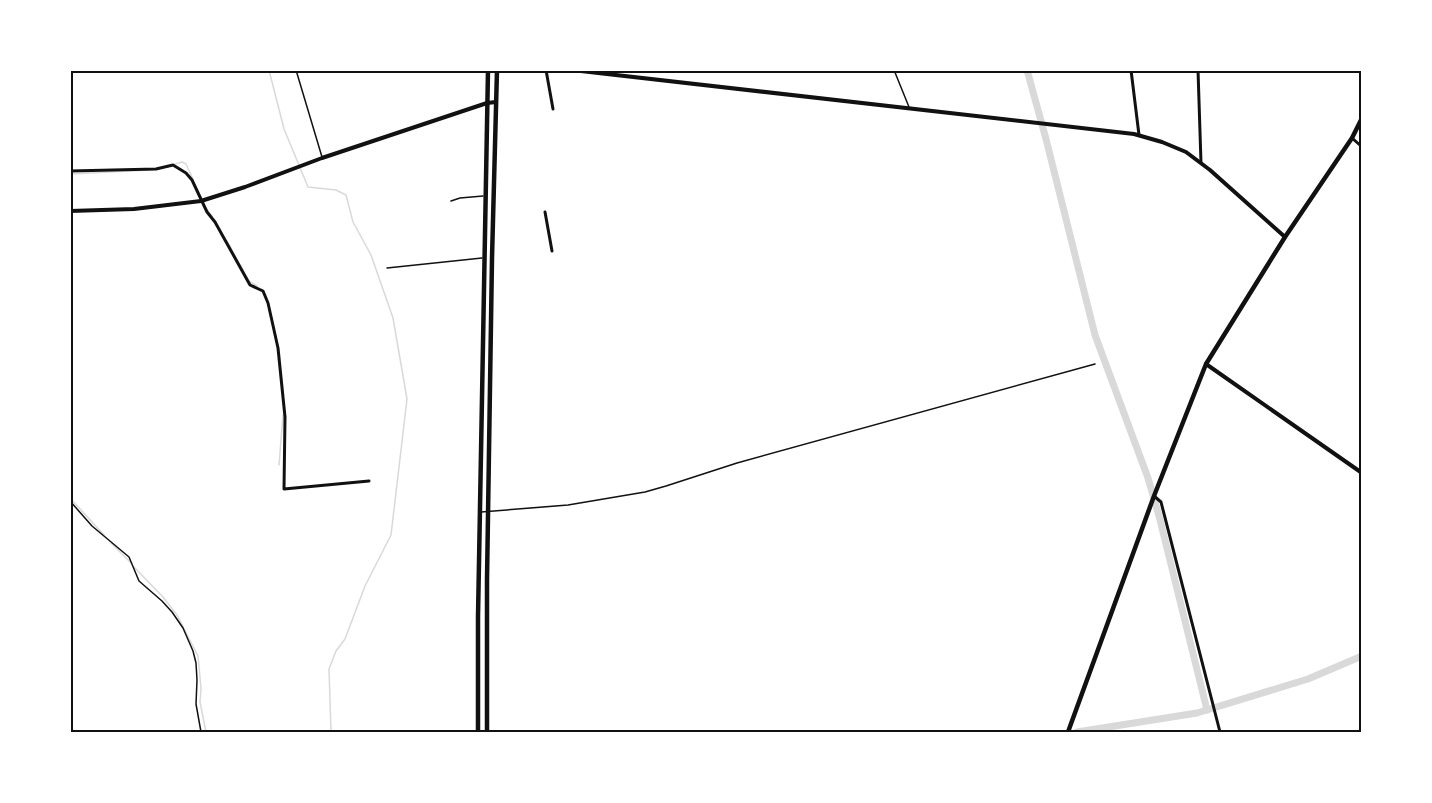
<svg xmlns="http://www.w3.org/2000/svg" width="1432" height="803" viewBox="0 0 1432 803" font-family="Raleway,sans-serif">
  <rect width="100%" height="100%" fill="#fff"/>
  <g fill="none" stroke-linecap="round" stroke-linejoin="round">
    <!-- stream -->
    <g stroke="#d9d9d9" stroke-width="1.5">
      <path d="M 269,70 L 284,129 L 308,187 L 336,190 L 346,195 L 353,222 L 371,255 L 393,318 L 407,399 L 391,535 L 365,586 L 345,639 L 336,651 L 329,669 L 331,732"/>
      <path d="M 175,164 L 182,162 L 186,164 L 193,179"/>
      <path d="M 70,174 L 150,170"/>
      <path d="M 206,208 L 212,216"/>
      <path d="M 227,241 L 249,281 L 257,286"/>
      <path d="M 279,465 L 283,415"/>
      <path d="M 70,498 L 104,535"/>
      <path d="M 111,543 L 131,563"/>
      <path d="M 134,567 L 163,597 L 177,615 L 198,656 L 201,688 L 200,702 L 206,732"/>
    </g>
    <!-- canal -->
    <g stroke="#d9d9d9" stroke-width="7">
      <path d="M 1027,70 L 1046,139 L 1095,335 L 1148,478 L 1159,516 L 1207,710"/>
      <path d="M 1077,732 L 1197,713 L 1308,679 L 1362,656"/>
    </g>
    <!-- service -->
    <g stroke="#111" stroke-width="1.5">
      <path d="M 296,70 L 322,157"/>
      <path d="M 894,70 L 909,107"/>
      <path d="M 451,201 L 460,198 L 483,196"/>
      <path d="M 387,268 L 482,258"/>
      <path d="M 70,501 L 92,526 L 129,557 L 139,581 L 162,601 L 172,612 L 183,628 L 193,651 L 196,663 L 197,680 L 196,704 L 201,732"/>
      <path d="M 481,512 L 568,505 L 645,492 L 666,486 L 737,463 L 1095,364"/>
    </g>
    <!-- minor -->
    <g stroke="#111" stroke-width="3">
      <path d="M 546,70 L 553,109"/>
      <path d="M 1131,70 L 1139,135"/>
      <path d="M 1198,70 L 1201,163"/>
      <path d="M 1352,138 L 1361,146 L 1362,149"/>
      <path d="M 70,171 L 156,169 L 173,165 L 186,173 L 192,180 L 207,212 L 215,222 L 250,285 L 263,291 L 268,303 L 278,348 L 285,417 L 284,489 L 369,481"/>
      <path d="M 545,212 L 552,251"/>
      <path d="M 1154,496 L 1161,502 L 1220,732"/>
    </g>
    <!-- tertiary -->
    <g stroke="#111" stroke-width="4">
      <path d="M 572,70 L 1134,134 L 1162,142 L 1186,152 L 1210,170 L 1285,237"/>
      <path d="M 70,211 L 134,209 L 201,201 L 245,187 L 322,158 L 487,103 L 496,102"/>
      <path d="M 1206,364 L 1362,473"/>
    </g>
    <!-- secondary -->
    <g stroke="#111" stroke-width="4.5">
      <path d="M 478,732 L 478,617 L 488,70"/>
      <path d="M 487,732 L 487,580 L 492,258 L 497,70"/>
      <path d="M 1068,732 L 1154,496 L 1206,364 L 1285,237 L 1352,138 L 1362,118"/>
    </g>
  </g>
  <!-- border -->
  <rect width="1432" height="803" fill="none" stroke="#ffffff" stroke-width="144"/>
  <rect x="72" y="72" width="1288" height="659" fill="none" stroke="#111" stroke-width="2"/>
</svg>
